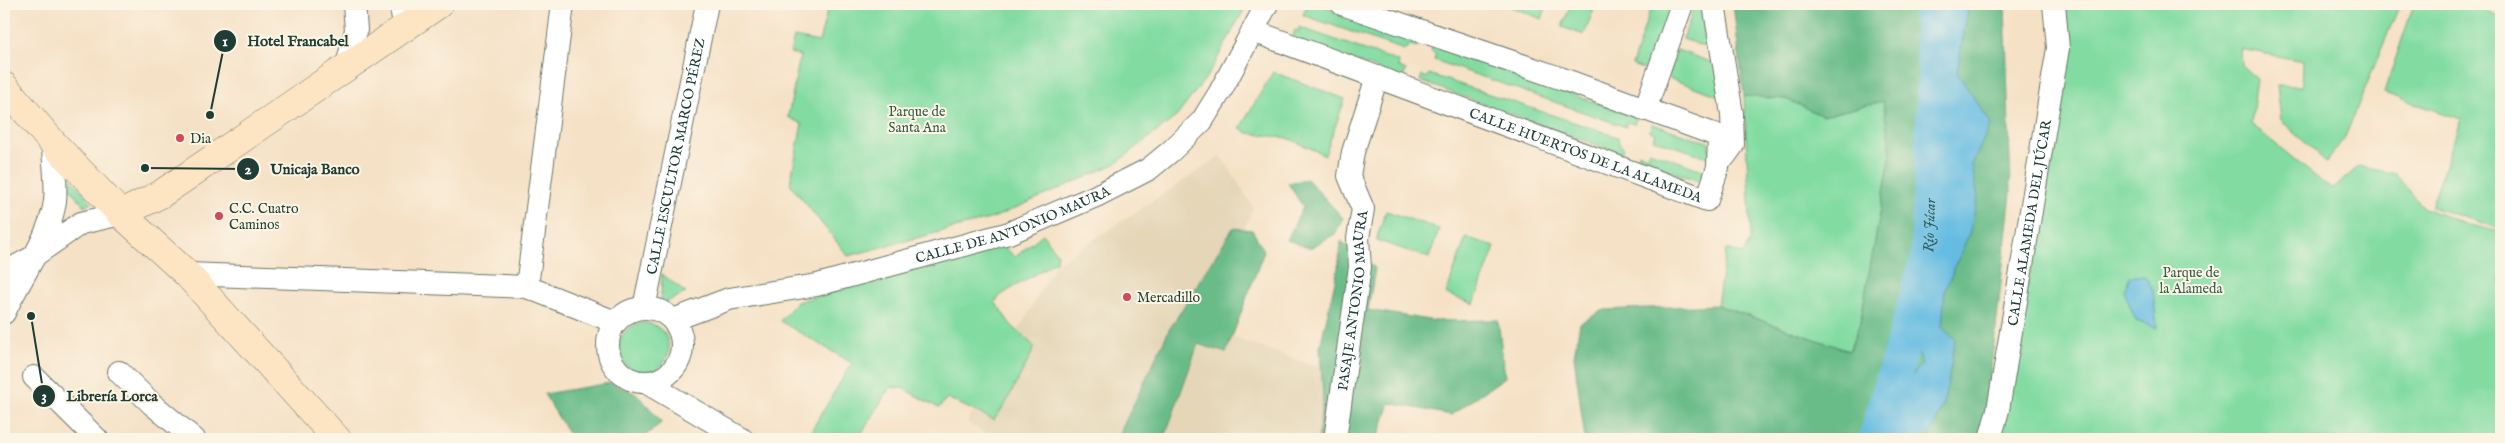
<svg xmlns="http://www.w3.org/2000/svg" width="2505" height="443" viewBox="0 0 2505 443" font-family="'IM FELL English',serif">
  <rect width="100%" height="100%" fill="#fcf5e5"/>
  <filter id="ink" filterUnits="userSpaceOnUse"><feTurbulence type="fractalNoise" baseFrequency=".02" numOctaves="2"/><feDisplacementMap in="SourceGraphic" scale="10" xChannelSelector="R" yChannelSelector="G"/><feConvolveMatrix kernelMatrix="1 2 1 2 8 2 1 2 1" color-interpolation-filters="sRGB"/></filter>
  <filter id="wash" filterUnits="userSpaceOnUse"><feTurbulence type="fractalNoise" baseFrequency=".0096" numOctaves="4" result="noise"/><feDisplacementMap in="SourceGraphic" scale="20" xChannelSelector="R" yChannelSelector="G"/><feGaussianBlur stdDeviation="1.12" result="paint"/><feColorMatrix in="noise" values="0 0 0 0 0 0 0 0 0 0 0 0 0 0 0 0 0 1.4 0 .05"/><feComposite in="paint" operator="in"/></filter>
  <g filter="url(#wash)">
    <rect width="100%" height="100%" fill="#f5e1c6"/>
    <!-- built -->
    <path fill="#e4d6b7" d="M 1221,156 L 1253,207 L 1205,328 L 1388,391 L 1368,439 L 995,439 L 967,423 L 1055,265 Z"/>
    <!-- green -->
    <g fill="#82dca2" stroke="#508c6b">
      <path d="M 826,4 L 1247,4 L 1210,72 L 1177,116 L 1115,164 L 993,218 L 848,256 L 790,184 L 802,124 L 788,117 L 800,56 L 790,53 L 794,37 L 819,42 L 827,12 Z"/>
      <path d="M 1307,4 L 1317,4 L 1420,39 L 1417,47 L 1410,45 L 1404,50 L 1303,15 Z"/>
      <path d="M 1504,4 L 1547,4 L 1542,19 Z"/>
      <path d="M 1571,4 L 1596,4 L 1584,35 L 1562,27 Z"/>
      <path d="M 1652,4 L 1677,4 L 1653,73 L 1632,65 Z"/>
      <path d="M 1695,4 L 1708,4 L 1718,52 L 1683,39 Z"/>
      <path d="M 2066,4 L 2400,4 L 2345,137 L 2326,162 L 2281,120 L 2277,85 L 2302,86 L 2303,61 L 2240,49 L 2241,65 L 2257,79 L 2251,124 L 2332,190 L 2359,166 L 2395,174 L 2424,208 L 2465,224 L 2501,232 L 2501,439 L 1996,439 L 2053,159 Z"/>
      <path d="M 2414,4 L 2470,4 L 2501,17 L 2501,229 L 2431,207 L 2461,119 L 2384,93 Z"/>
      <path d="M 1299,27 L 1399,62 L 1398,67 L 1406,70 L 1403,78 L 1292,39 L 1295,30 L 1299,31 Z"/>
      <path d="M 1433,46 L 1637,117 L 1634,124 L 1626,122 L 1626,127 L 1434,60 L 1436,54 L 1431,52 Z"/>
      <path d="M 1677,50 L 1725,67 L 1723,97 L 1668,78 Z"/>
      <path d="M 1273,72 L 1345,99 L 1325,155 L 1288,138 L 1248,133 L 1240,128 Z"/>
      <path d="M 1429,74 L 1618,137 L 1619,144 L 1624,148 L 1622,154 L 1420,81 L 1422,75 L 1426,78 Z"/>
      <path d="M 1744,96 L 1786,99 L 1823,116 L 1883,101 L 1891,153 L 1860,323 L 1849,351 L 1717,305 L 1726,249 L 1743,254 L 1751,239 Z"/>
      <path d="M 1652,124 L 1708,142 L 1713,159 L 1653,139 L 1655,133 L 1649,131 Z"/>
      <path d="M 1649,151 L 1708,172 L 1705,179 L 1698,181 L 1638,160 L 1639,153 L 1648,156 Z"/>
      <path d="M 62,167 L 92,203 L 84,206 L 64,181 Z"/>
      <path d="M 1386,211 L 1439,229 L 1429,258 L 1376,240 Z"/>
      <path d="M 1043,234 L 1057,254 L 1056,261 L 1001,295 L 995,302 L 1011,325 L 1035,347 L 1006,403 L 994,420 L 947,398 L 939,408 L 902,388 L 890,387 L 858,439 L 813,439 L 808,436 L 852,363 L 780,321 L 797,302 L 1001,244 L 1015,257 Z"/>
      <path d="M 1466,237 L 1495,247 L 1474,304 L 1446,294 Z"/>
      <path d="M 662,274 L 686,293 L 666,302 L 661,299 Z"/>
      <circle cx="644" cy="348" r="25"/>
    </g>
    <!-- forest -->
    <g fill="#69bc88" stroke="#447c5e">
      <path d="M 1733,4 L 2005,4 L 2011,192 L 1996,328 L 1981,439 L 1585,439 L 1574,356 L 1580,323 L 1604,310 L 1717,305 L 1849,351 L 1860,323 L 1891,153 L 1883,101 L 1823,116 L 1786,99 L 1744,96 Z"/>
      <path d="M 1307,179 L 1343,218 L 1335,234 L 1310,248 L 1287,240 L 1303,207 L 1288,183 Z"/>
      <path d="M 1233,228 L 1252,230 L 1264,251 L 1226,353 L 1198,344 L 1164,439 L 1117,439 L 1169,330 Z"/>
      <path d="M 1341,241 L 1375,268 L 1368,310 L 1435,321 L 1498,320 L 1505,377 L 1451,415 L 1390,403 L 1378,439 L 1318,439 L 1323,397 L 1320,347 L 1338,268 Z"/>
      <path d="M 610,383 L 637,394 L 662,422 L 642,439 L 572,439 L 544,394 Z"/>
    </g>
    <!-- water -->
    <g fill="#65bce2" stroke="#427c8b">
      <path d="M 1936,4 L 1969,4 L 1957,73 L 1991,123 L 1972,165 L 1978,198 L 1969,234 L 1945,290 L 1942,328 L 1955,339 C 1950,367 1946,418 1925,439 L 1861,439 L 1869,411 L 1881,395 L 1904,385 L 1922,364 L 1905,309 L 1911,265 L 1924,226 L 1936,223 L 1923,194 L 1920,164 L 1921,137 L 1942,132 L 1920,105 L 1916,6 L 1927,14 Z"/>
      <path d="M 2130,276 L 2145,276 L 2153,290 L 2157,328 L 2136,321 L 2124,291 Z"/>
    </g>
    <g fill="none" stroke-linecap="round" stroke-linejoin="round">
      <!-- river -->
      <path stroke="#65bce2" stroke-width="35" id="s1" d="M 1876,439 L 1928,257 L 1935,72 L 1930,4"/>
    </g>
  </g>
  <g filter="url(#ink)">
    <g fill="none" stroke-linecap="round" stroke-linejoin="round">
      <!-- street casing -->
      <g stroke="#6a7667" stroke-width="24">
        <g id="street">
          <path d="M 400,4 L 405,27"/>
          <path d="M 1714,4 L 1732,114 L 1733,145 L 1725,156"/>
          <path id="s2" d="M 1253,31 L 1707,200 L 1718,167 L 1719,136 L 1560,78 L 1342,4"/>
          <path d="M 346,69 L 356,30 L 354,4"/>
          <path d="M 1645,110 L 1682,4"/>
          <path d="M 4,273 L 31,258 L 81,223 L 121,214"/>
          <path d="M 187,274 L 527,287 L 615,322"/>
          <path d="M 527,287 L 563,4"/>
          <circle cx="645" cy="345" r="37"/>
          <path id="s3" d="M 644,308 L 707,4"/>
          <path d="M 4,313 C 19,280 51,236 55,201 C 57,182 53,163 53,143"/>
          <path id="s4" d="M 673,320 L 729,299 L 817,285 L 1009,233 L 1096,196 L 1149,169 L 1171,151 L 1202,121 L 1220,92 L 1267,4"/>
          <path d="M 119,372 L 152,404 L 194,439"/>
          <path d="M 34,377 L 97,439"/>
          <path d="M 647,383 L 742,439"/>
          <path id="s5" d="M 1335,439 L 1360,267 L 1358,238 L 1363,209 L 1349,176 L 1353,152 L 1377,77"/>
          <path id="s6" d="M 1990,439 L 1998,410 L 2058,48 L 2054,4"/>
        </g>
      </g>
      <!-- secondary casing -->
      <g stroke="#6a7667" stroke-width="29">
        <g id="secondary">
          <path d="M 4,86 L 53,143 L 121,214 L 187,274 L 337,439"/>
          <path d="M 121,214 L 161,194 L 439,4"/>
        </g>
      </g>
      <!-- street -->
      <use href="#street" stroke="#fff" stroke-width="22"/>
      <!-- secondary -->
      <use href="#secondary" stroke="#fde5c4" stroke-width="28"/>
    </g>
  </g>
  <!-- markers -->
  <g fill="#d1495b" stroke="#fcf5e5" stroke-width="2">
    <circle cx="180" cy="138" r="5"/>
    <circle cx="219" cy="216" r="5"/>
    <circle cx="1127" cy="297" r="5"/>
  </g>
  <g text-anchor="middle" stroke-width="4" stroke-linejoin="round" paint-order="stroke">
    <!-- park labels -->
    <g font-size="14" fill="#335d4a" stroke="#fcf5e5">
      <text x="917" y="116">Parque de<tspan x="917" dy="16">Santa Ana</tspan></text>
      <text x="2191" y="277">Parque de<tspan x="2191" dy="16">la Alameda</tspan></text>
    </g>
    <!-- poi labels -->
    <g font-size="14" fill="#1f3d34" stroke="#fcf5e5" text-anchor="start">
      <text x="190" y="143">Dia</text>
      <text x="229" y="213">C.C. Cuatro<tspan x="229" dy="16">Caminos</tspan></text>
      <text x="1137" y="302">Mercadillo</text>
    </g>
    <!-- street labels -->
    <g font-size="14" fill="#1f3d34" stroke="#fcf5e5">
      <text dy="5" stroke="none"><textPath href="#s2" startOffset="355">CALLE HUERTOS DE LA ALAMEDA</textPath></text>
      <text dy="5" stroke="none"><textPath href="#s3" startOffset="155">CALLE ESCULTOR MARCO PÉREZ</textPath></text>
      <text dy="5" stroke="none"><textPath href="#s6" startOffset="220">CALLE ALAMEDA DEL JÚCAR</textPath></text>
      <text dy="5" stroke="none"><textPath href="#s4" startOffset="354">CALLE DE ANTONIO MAURA</textPath></text>
      <text dy="5" stroke="none"><textPath href="#s5" startOffset="140">PASAJE ANTONIO MAURA</textPath></text>
    </g>
    <!-- water labels -->
    <g font-size="15" font-style="italic" fill="#305d60" stroke="#fcf5e5">
      <text dy="5" stroke="none"><textPath href="#s1" startOffset="221">Río Júcar</textPath></text>
    </g>
  </g>
  <!-- callouts -->
  <path fill="none" stroke="#1f3d34" stroke-width="2" d="M210 115L225 41M145 168L248 169M31 316L44 396"/>
  <g fill="#1f3d34" stroke="#fcf5e5" stroke-width="2">
    <circle cx="210" cy="115" r="5"/>
    <circle cx="145" cy="168" r="5"/>
    <circle cx="31" cy="316" r="5"/>
    <circle cx="225" cy="41" r="12"/>
    <circle cx="248" cy="169" r="12"/>
    <circle cx="44" cy="396" r="12"/>
  </g>
  <g font-size="15" text-anchor="middle" font-weight="bold" fill="#fff">
    <text x="225" y="46">1</text>
    <text x="248" y="174">2</text>
    <text x="44" y="401">3</text>
  </g>
  <g font-size="15" text-anchor="middle" font-weight="bold" fill="#1f3d34" stroke="#fcf5e5" stroke-width="4" stroke-linejoin="round" paint-order="stroke">
    <text x="298" y="46">Hotel Francabel</text>
    <text x="315" y="174">Unicaja Banco</text>
    <text x="112" y="401">Librería Lorca</text>
  </g>
  <!-- margin -->
  <rect width="2505" height="443" fill="none" stroke="#fcf5e5" stroke-width="20"/>
</svg>
